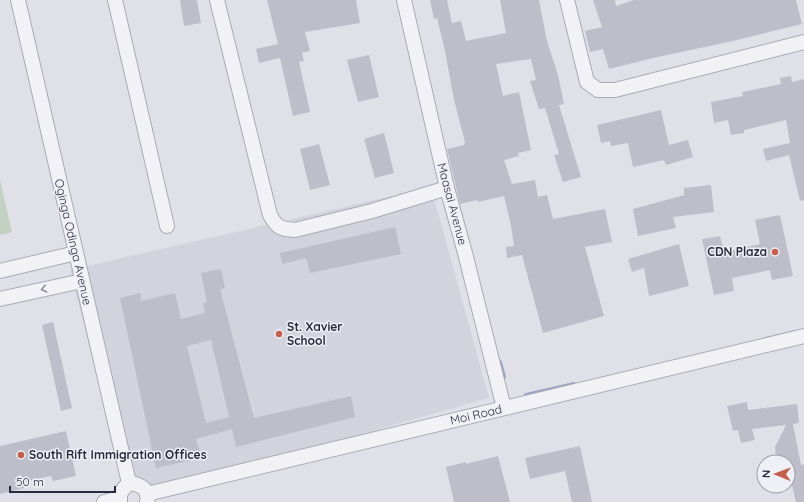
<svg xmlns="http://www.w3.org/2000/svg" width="804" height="502" viewBox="0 0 804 502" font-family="Quicksand,sans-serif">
  <rect width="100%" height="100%" fill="#e0e1e8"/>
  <!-- built -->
  <path fill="#d2d3dd" d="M 431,187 L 489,398 L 150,494 L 142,479 L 136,476 L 129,474 L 122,475 L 70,270 Z"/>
  <!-- green -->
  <path fill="#c2d1c2" d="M 0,180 L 12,232 L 0,235 Z"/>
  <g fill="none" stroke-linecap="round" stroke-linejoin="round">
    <!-- stream -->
    <g stroke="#9da5c5" stroke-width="4">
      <path d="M 500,362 L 504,377"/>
      <path d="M 526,395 L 574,384"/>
    </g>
  </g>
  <!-- building -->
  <g fill="#bdbeca" fill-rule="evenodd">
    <path d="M 180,0 L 197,0 L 201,23 L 184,26 Z"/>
    <path d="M 267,0 L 356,0 L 360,23 L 305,32 L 310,51 L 302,53 L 304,61 L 299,62 L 310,112 L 293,116 L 280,58 L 259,63 L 256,49 L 278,44 Z"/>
    <path d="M 430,0 L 447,0 L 452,23 L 461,21 L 466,41 L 506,33 L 500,0 L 539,0 L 547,41 L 558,75 L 564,104 L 559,105 L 581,177 L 563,182 L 554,155 L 559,154 L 545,108 L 539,109 L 530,81 L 536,80 L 531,59 L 496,64 L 503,96 L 519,92 L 531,150 L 518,153 L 519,156 L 504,160 L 512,184 L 535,180 L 538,197 L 547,195 L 553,219 L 605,209 L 612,242 L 585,247 L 604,316 L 543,333 L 522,255 L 507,258 L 506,247 L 514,246 L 511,226 L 504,196 L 478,202 L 477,200 L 460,204 L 447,149 L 464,145 L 465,142 L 454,100 L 445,51 L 437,18 L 434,19 Z"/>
    <path d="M 593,0 L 615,0 L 616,6 L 634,0 L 796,0 L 802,24 L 733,41 L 653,58 L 609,69 L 603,49 L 590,52 L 585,31 L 602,27 Z"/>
    <path d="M 369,55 L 379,97 L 358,102 L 347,60 Z"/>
    <path d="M 791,76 L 792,82 L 804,79 L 804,200 L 800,201 L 789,155 L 766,161 L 763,149 L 790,143 L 786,120 L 744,130 L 744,133 L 731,135 L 728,120 L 714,123 L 711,102 L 743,96 L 742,92 L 781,84 L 780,78 Z"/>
    <path d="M 661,110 L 669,145 L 688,140 L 693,157 L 666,165 L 664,160 L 633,167 L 628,143 L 611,146 L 610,141 L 601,143 L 597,125 Z"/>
    <path d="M 384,133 L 394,173 L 375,178 L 364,139 Z"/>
    <path d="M 319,144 L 330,185 L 310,190 L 300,149 Z"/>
    <path d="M 711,185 L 714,212 L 673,217 L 676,228 L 638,236 L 633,209 L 684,195 L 684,188 Z"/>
    <path d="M 780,215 L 793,276 L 772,280 L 770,270 L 732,278 L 734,291 L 714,295 L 702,239 L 720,236 L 724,252 L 760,244 L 755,220 Z"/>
    <path d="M 395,227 L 401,254 L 310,273 L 306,258 L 282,264 L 280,253 Z"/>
    <path d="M 679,244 L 689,286 L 649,296 L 644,268 L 632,272 L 628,259 Z"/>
    <path d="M 221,269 L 225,288 L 220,289 L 254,418 L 351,396 L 355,417 L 236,447 L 232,429 L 196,439 L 202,458 L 156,468 L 120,298 L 140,293 L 141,301 L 175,293 L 181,319 L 205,313 L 203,303 L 207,302 L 201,273 ZM 211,340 L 229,417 L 206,423 L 187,346 Z"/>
    <path d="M 53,322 L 72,408 L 61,411 L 42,325 Z"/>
    <path d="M 747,402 L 748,410 L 797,404 L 799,423 L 793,424 L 801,465 L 804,464 L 804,502 L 796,502 L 788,469 L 788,462 L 781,462 L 776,457 L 775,447 L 786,425 L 752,429 L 755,440 L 741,443 L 738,430 L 733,431 L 727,406 Z"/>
    <path d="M 66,431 L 76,476 L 53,481 L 51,476 L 23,482 L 24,488 L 0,494 L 0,446 Z"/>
    <path d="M 580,446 L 592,502 L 572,502 L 565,471 L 530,479 L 525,458 Z"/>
    <path d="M 498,456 L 510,502 L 454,502 L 446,467 L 466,462 L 466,464 Z"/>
  </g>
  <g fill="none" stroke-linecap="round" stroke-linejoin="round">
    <!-- street casing -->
    <g stroke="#a9aab5" stroke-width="16">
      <g id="street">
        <path d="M 18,0 L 129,483"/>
        <path d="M 115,0 L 167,226"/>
        <path d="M 217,0 L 270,215 C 277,228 281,229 295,230 L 372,211 L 447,188"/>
        <path d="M 404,0 L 447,188 L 465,253 L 504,408"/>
        <path d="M 567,0 L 587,82 L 598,90 L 615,90 L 804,42"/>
        <path d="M 0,271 L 76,253"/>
        <path d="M 0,299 L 82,281"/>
        <path d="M 147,494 L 804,336"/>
        <path d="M 104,502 L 120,498"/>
        <path d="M 120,502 C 118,494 123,489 129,483 C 140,484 150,489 147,502"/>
      </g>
    </g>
    <!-- street -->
    <use href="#street" stroke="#f2f2f6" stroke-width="14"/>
  </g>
  <!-- one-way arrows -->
  <defs><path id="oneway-chevron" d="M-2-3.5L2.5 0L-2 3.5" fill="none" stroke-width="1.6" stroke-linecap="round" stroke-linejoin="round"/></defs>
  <use stroke="#8e8e9a" href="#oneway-chevron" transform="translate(44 289) rotate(167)"/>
  <!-- markers -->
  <g fill="#c45f4e" stroke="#eff0f5" stroke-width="1.5">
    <circle cx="775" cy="252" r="4"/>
    <circle cx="279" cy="334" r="4"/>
    <circle cx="21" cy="455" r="4"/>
  </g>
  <g text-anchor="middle" stroke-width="3" stroke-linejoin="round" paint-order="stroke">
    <!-- street labels -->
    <g font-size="12" fill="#2a2b3e" stroke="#eff0f5">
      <text transform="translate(452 204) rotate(75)" y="4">Maasai Avenue</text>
      <text transform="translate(73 242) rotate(77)" y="4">Oginga Odinga Avenue</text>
      <text transform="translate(476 415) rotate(-13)" y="4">Moi Road</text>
    </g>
    <!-- poi labels -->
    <g font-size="12" font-weight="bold" fill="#2a2b3e" stroke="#eff0f5" text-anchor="start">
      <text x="767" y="256" text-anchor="end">CDN Plaza</text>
      <text x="287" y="331">St. Xavier<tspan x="287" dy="14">School</tspan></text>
      <text x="29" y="459">South Rift Immigration Offices</text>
    </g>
  </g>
  <!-- north arrow -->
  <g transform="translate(776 474) rotate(271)"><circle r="19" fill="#eff0f5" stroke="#a0a1ac"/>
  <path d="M0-3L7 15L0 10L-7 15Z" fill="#c45f4e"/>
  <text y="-6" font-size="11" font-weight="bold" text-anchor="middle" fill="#2a2b3e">N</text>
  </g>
  <!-- scale -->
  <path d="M10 486v6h105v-6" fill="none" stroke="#2a2b3e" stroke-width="2"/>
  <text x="16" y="486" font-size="12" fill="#2a2b3e" stroke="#eff0f5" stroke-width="3" paint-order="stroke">50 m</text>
</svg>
